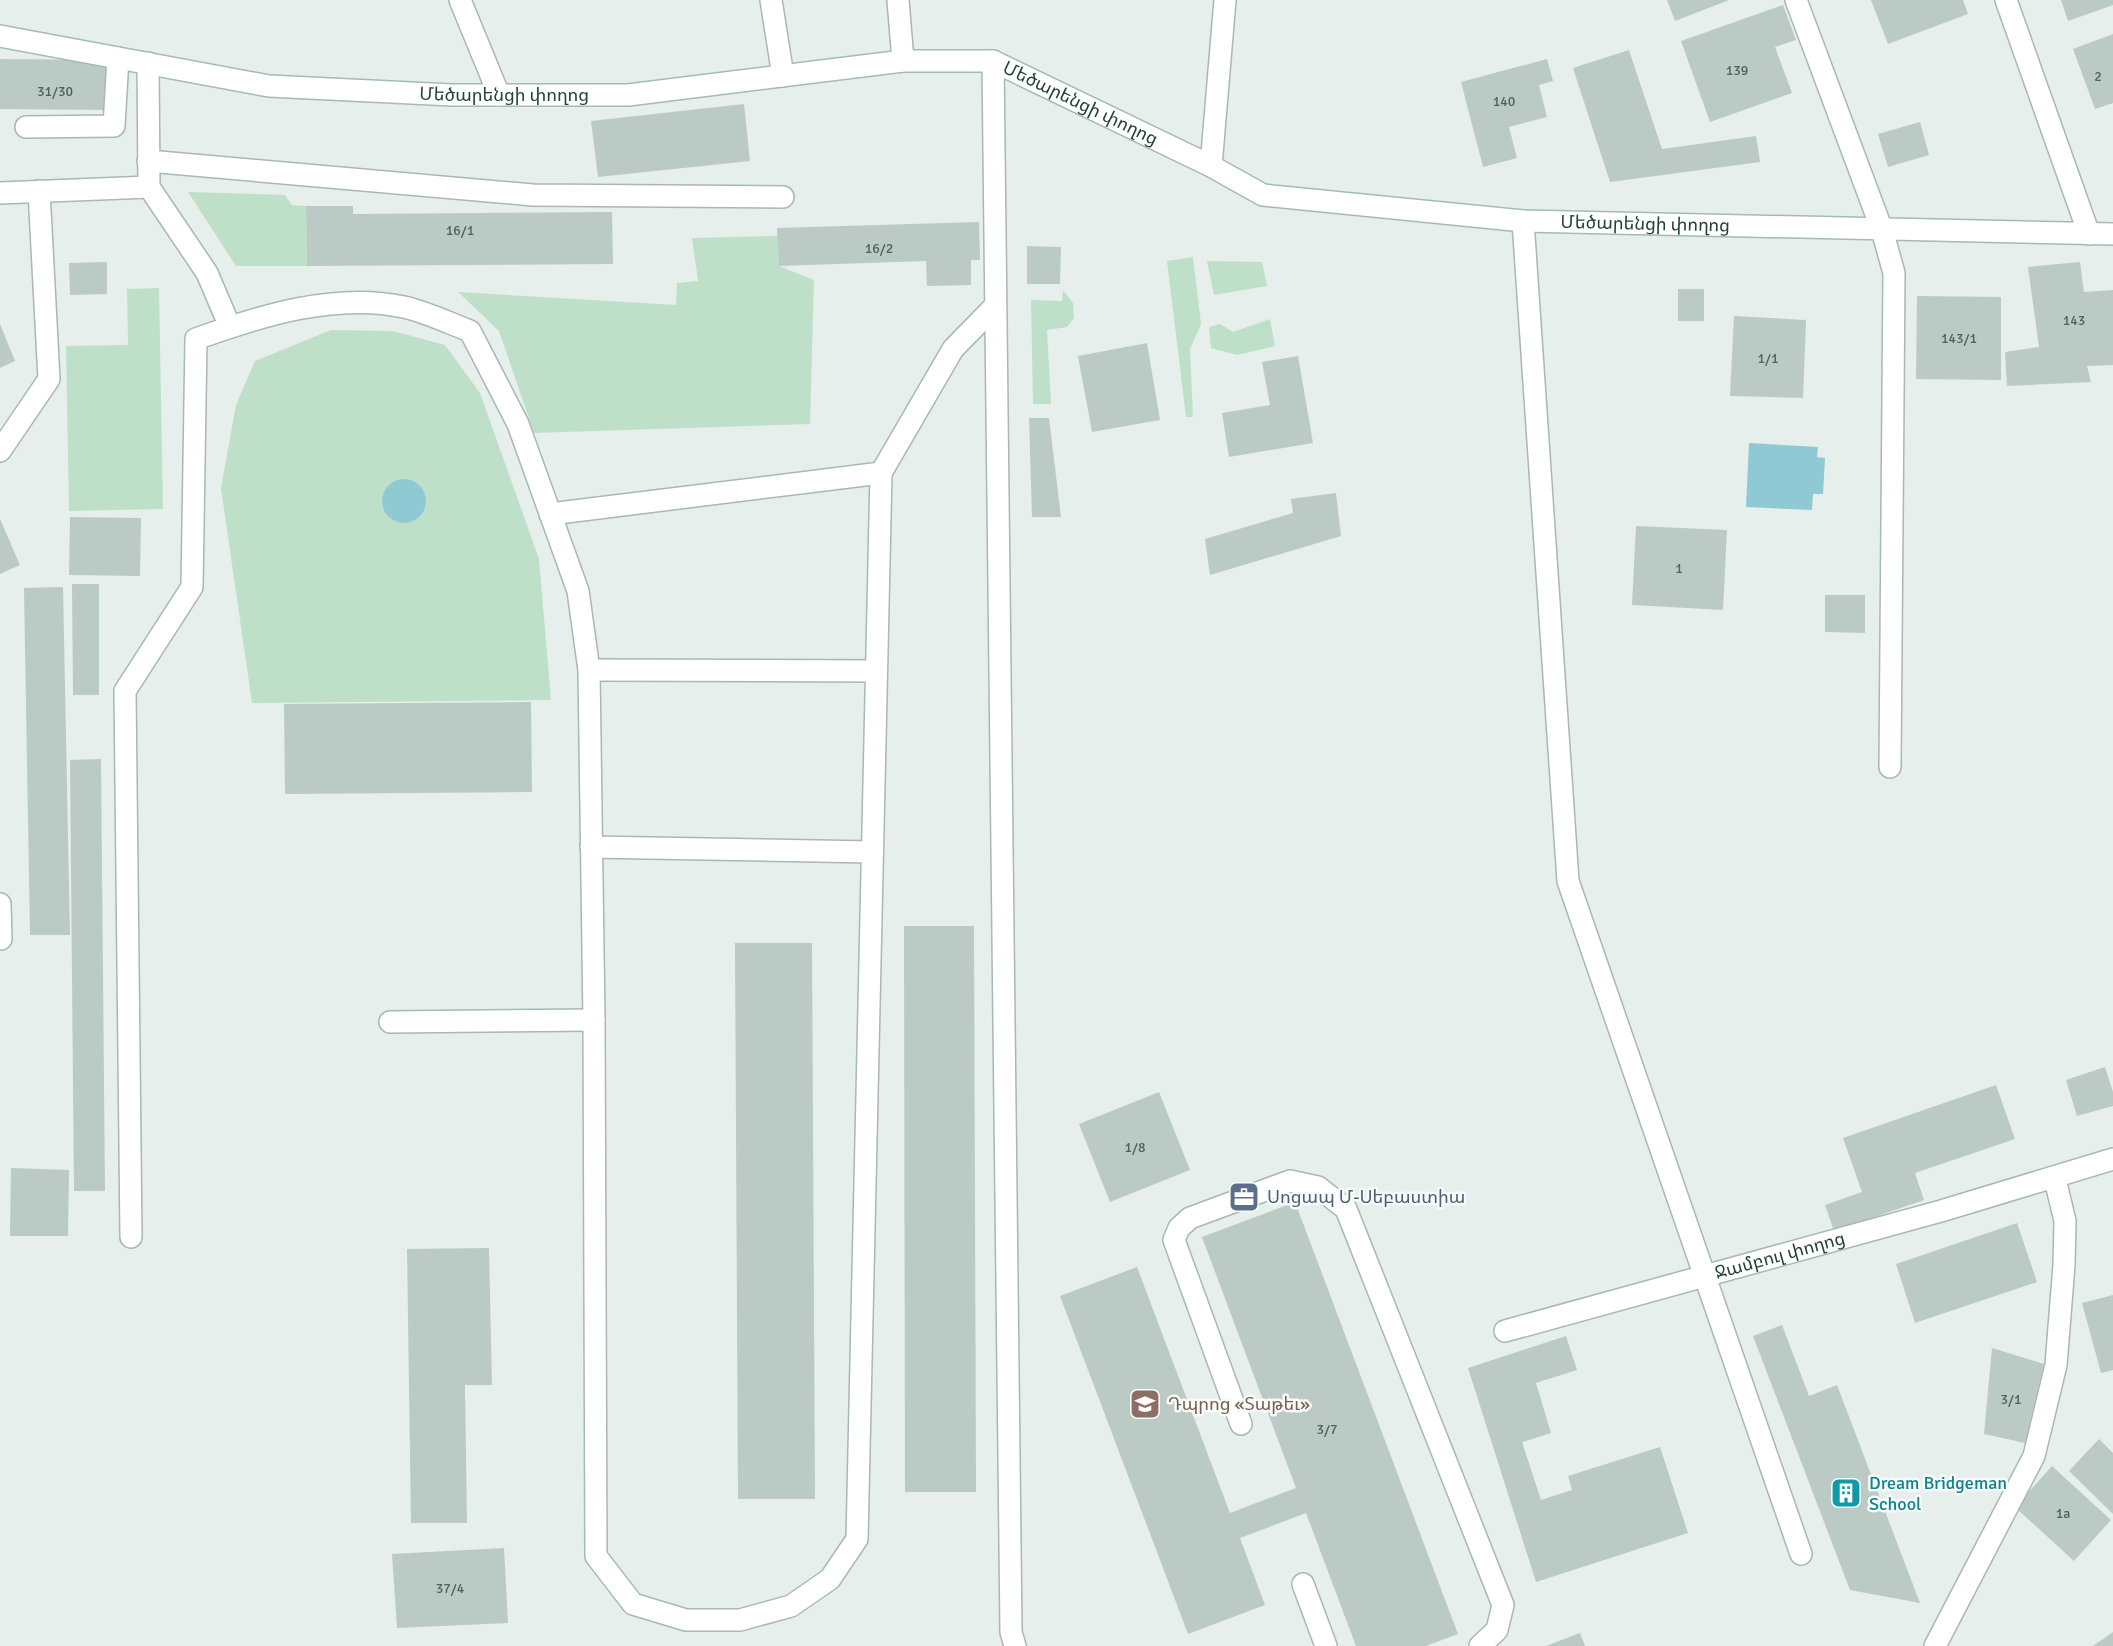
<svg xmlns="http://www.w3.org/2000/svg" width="2113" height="1646" viewBox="0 0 2113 1646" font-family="Signika,'Noto Sans Armenian',sans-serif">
  <rect width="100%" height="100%" fill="#e6efeb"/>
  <!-- green -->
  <g fill="#bfe0c8">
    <path d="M 188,192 L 285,195 L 292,205 L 306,206 L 307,266 L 236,266 Z"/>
    <path d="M 778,236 L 779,266 L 814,280 L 810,424 L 534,433 L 499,331 L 458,292 L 676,305 L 677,283 L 698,281 L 692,238 Z"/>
    <path d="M 1193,257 L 1201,324 L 1190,349 L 1193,417 L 1186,417 L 1167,261 Z"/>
    <path d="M 1207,261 L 1262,262 L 1267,286 L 1214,295 Z"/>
    <path d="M 159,288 L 163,509 L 69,511 L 66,346 L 128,345 L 127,289 Z"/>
    <path d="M 1063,290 L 1073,303 L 1074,318 L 1067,327 L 1047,330 L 1051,404 L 1033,404 L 1031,300 L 1062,301 Z"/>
    <path d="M 1270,319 L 1275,346 L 1237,355 L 1211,348 L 1209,327 L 1220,324 L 1233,332 Z"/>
    <path d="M 331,330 L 393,331 L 445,345 L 480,393 L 539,559 L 551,700 L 252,703 L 221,488 L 236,405 L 255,361 Z"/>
  </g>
  <!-- water -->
  <g fill="#8ec9d4">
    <path d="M 1749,443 L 1818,447 L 1817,457 L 1825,458 L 1823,494 L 1813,494 L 1812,510 L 1746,507 Z"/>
    <circle cx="404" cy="501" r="22"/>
  </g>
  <!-- building -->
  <g fill="#bbcac4">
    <path d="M 1667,0 L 1729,0 L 1675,21 Z"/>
    <path d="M 1871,0 L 1963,0 L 1968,14 L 1888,44 Z"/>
    <path d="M 2061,0 L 2113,0 L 2113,5 L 2068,21 Z"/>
    <path d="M 1783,5 L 1796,40 L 1775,47 L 1792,93 L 1710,122 L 1681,41 Z"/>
    <path d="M 2113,34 L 2113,103 L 2095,109 L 2073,49 Z"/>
    <path d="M 1629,50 L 1662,149 L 1756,136 L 1760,162 L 1610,182 L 1573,68 Z"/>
    <path d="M 0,59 L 110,60 L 110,110 L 0,109 Z"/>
    <path d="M 1547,59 L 1553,81 L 1539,85 L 1547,117 L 1509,127 L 1517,158 L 1483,167 L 1461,82 Z"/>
    <path d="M 744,104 L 750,161 L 598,177 L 591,121 Z"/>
    <path d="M 1920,122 L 1929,155 L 1888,167 L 1878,134 Z"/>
    <path d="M 306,206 L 353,206 L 353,214 L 612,212 L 613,264 L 307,266 Z"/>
    <path d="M 979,222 L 980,260 L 971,260 L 971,285 L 927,286 L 926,261 L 779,266 L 777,228 Z"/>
    <path d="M 1027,246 L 1061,247 L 1060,284 L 1027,284 Z"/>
    <path d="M 107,262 L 107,294 L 70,295 L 69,263 Z"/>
    <path d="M 2080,262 L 2084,292 L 2113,290 L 2113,365 L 2087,366 L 2091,382 L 2007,386 L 2005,352 L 2039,347 L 2028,267 Z"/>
    <rect x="1678" y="289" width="26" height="32"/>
    <path d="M 1917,296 L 2001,297 L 2001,380 L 1916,379 Z"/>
    <path d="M 1734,316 L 1806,320 L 1803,398 L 1730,396 Z"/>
    <path d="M 0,324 L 15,361 L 0,368 Z"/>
    <path d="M 1147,343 L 1160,420 L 1092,432 L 1078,356 Z"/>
    <path d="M 1298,356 L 1313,443 L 1229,457 L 1222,413 L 1270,405 L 1262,362 Z"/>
    <path d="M 1029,418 L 1049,418 L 1061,517 L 1032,517 Z"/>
    <path d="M 1336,493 L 1341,536 L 1210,575 L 1205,539 L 1293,513 L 1291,499 Z"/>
    <path d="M 70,517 L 141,518 L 140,576 L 69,575 Z"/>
    <path d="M 0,519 L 20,565 L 0,574 Z"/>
    <path d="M 1636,526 L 1727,530 L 1723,610 L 1632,605 Z"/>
    <path d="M 72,584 L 99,584 L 99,695 L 73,695 Z"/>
    <path d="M 63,587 L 70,935 L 30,935 L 24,588 Z"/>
    <path d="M 1825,595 L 1865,595 L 1865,633 L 1825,632 Z"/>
    <path d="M 531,702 L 532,792 L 285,794 L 284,704 Z"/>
    <path d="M 101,759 L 105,1191 L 74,1191 L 70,760 Z"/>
    <path d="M 904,926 L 974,926 L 976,1492 L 905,1492 Z"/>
    <path d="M 735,943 L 812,943 L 815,1499 L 738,1499 Z"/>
    <path d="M 2105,1067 L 2113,1092 L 2113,1106 L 2077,1116 L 2066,1080 Z"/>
    <path d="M 1996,1085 L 2015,1139 L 1915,1173 L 1924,1200 L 1834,1231 L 1825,1205 L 1862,1192 L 1843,1138 Z"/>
    <path d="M 1159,1092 L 1190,1170 L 1110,1202 L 1079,1124 Z"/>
    <path d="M 11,1168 L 69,1170 L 68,1236 L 10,1236 Z"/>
    <path d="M 1295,1202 L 1458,1634 L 1426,1646 L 1356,1646 L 1306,1513 L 1240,1538 L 1265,1605 L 1188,1634 L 1060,1296 L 1137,1267 L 1230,1513 L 1296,1488 L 1202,1237 Z"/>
    <path d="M 2017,1223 L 2037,1282 L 1915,1323 L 1896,1264 Z"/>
    <path d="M 489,1248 L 492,1385 L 465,1385 L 467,1523 L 411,1523 L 407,1249 Z"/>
    <path d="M 2113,1295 L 2113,1370 L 2101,1373 L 2082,1303 Z"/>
    <path d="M 1782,1325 L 1809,1396 L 1837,1385 L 1920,1603 L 1850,1590 L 1753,1336 Z"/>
    <path d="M 1566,1336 L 1577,1370 L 1536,1383 L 1551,1433 L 1522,1442 L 1541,1500 L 1572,1490 L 1568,1476 L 1660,1447 L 1688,1533 L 1536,1582 L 1468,1368 Z"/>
    <path d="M 1992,1348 L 2044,1364 L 2025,1443 L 1984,1434 Z"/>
    <path d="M 2099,1439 L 2113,1453 L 2113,1514 L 2069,1471 Z"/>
    <path d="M 2052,1466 L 2111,1520 L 2074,1561 L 2015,1507 Z"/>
    <path d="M 504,1548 L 508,1623 L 397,1628 L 392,1554 Z"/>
    <path d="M 2113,1632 L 2113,1646 L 2093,1646 Z"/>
    <path d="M 1580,1633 L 1585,1646 L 1546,1646 Z"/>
  </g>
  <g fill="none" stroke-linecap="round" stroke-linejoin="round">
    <!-- lane casing -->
    <g stroke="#a8b8b2" stroke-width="24">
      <g id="lane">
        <path d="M 460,0 L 499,95"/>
        <path d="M 771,0 L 783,76"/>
        <path d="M 898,0 L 903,61"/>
        <path d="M 1796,0 L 1882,230 L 1894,273 L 1890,767"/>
        <path d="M 2006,0 L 2089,234"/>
        <path d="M 148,63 L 149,187 L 207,273 L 230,327"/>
        <path d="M 26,127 L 114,126 L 118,58"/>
        <path d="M 148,161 L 533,195 L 783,197"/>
        <path d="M 1211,166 L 1225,0"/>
        <path d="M 0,193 L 149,187"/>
        <path d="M 1523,221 L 1568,881 L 1801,1554"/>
        <path d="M 0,451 L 49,379 L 39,191"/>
        <path d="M 550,514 L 881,473 L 953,349 L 995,306"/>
        <path d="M 589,670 L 876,671"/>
        <path d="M 591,847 L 871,852"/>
        <path d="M 0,904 L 1,939"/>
        <path d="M 390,1022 L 594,1020"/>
        <path d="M 131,1237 L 125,691 L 192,587 L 196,339 C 260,316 335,292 404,307 C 426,312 449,323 470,331 L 518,424 L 578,591 L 589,670 L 594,1020 L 596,1556 L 633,1604 L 686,1620 L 740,1620 L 791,1606 L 830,1579 L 857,1539 L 881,473"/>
        <path d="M 1241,1424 L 1174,1240 L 1179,1228 L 1190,1218 L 1290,1181 L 1318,1187 L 1346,1209 L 1503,1605 L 1497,1630 L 1480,1646"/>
        <path d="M 1303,1584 L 1326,1646"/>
      </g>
    </g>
    <!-- street casing -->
    <g stroke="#a8b8b2" stroke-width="24">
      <g id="street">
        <path d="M 993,61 L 1011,1632 L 1015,1646"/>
        <path id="s1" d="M 1505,1331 L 1941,1211 L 2113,1159"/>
        <path d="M 1935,1646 L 2034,1456 L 2056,1365 L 2064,1265 L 2065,1221 L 2055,1179"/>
      </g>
    </g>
    <!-- secondary casing -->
    <g stroke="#a4bbb3" stroke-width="24">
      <g id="secondary">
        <path id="s2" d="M 0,36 L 269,86 L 452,95 L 628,95 L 903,61 L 993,61 L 1211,166 L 1263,195 L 1523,221 L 2113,234"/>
      </g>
    </g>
    <!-- lane -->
    <use href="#lane" stroke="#fff" stroke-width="21"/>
    <!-- street -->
    <use href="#street" stroke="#fff" stroke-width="21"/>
    <!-- secondary -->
    <use href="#secondary" stroke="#fff" stroke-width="21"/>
  </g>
  <!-- icons -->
  <defs>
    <g id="office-square" transform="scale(1.575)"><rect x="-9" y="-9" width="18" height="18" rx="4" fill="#5c6f8a" stroke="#f7fbf9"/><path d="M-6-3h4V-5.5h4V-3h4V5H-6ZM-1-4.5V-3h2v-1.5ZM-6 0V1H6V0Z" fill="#fff"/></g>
    <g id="school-square" transform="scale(1.575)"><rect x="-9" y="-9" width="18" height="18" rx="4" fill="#8d6e63" stroke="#f7fbf9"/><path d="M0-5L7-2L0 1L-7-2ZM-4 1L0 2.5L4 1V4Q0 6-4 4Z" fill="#fff"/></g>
    <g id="building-square" transform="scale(1.575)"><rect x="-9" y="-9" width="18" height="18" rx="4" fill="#0f9aa8" stroke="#f7fbf9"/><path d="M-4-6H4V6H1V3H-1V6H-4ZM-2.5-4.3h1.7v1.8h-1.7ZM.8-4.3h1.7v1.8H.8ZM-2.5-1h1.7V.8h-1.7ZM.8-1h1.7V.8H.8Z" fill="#fff"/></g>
  </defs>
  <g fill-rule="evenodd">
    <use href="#office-square" x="1244" y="1197"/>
    <use href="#school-square" x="1145" y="1404"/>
    <use href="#building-square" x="1846" y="1493"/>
  </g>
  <g text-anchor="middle" stroke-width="5" stroke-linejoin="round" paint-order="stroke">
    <!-- number labels -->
    <g font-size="14" fill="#4a645c">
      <text x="1737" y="75">139</text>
      <text x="2098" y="81">2</text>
      <text x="55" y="96">31/30</text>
      <text x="1504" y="106">140</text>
      <text x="460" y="235">16/1</text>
      <text x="879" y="253">16/2</text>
      <text x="2074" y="325">143</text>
      <text x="1959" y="343">143/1</text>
      <text x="1768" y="363">1/1</text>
      <text x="1679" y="573">1</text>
      <text x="1135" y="1152">1/8</text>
      <text x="2011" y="1404">3/1</text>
      <text x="1327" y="1434">3/7</text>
      <text x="2063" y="1518">1a</text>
      <text x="450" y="1593">37/4</text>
    </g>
    <!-- street labels -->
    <g font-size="18" fill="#24423a" stroke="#f7fbf9">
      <text dy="6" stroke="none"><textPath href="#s2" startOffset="509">Մեծարենցի փողոց</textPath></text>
      <text dy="6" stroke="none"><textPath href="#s2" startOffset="1097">Մեծարենցի փողոց</textPath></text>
      <text dy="6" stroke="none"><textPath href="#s2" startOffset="1685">Մեծարենցի փողոց</textPath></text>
      <text dy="6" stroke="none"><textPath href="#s1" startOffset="285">Ջամբուլ փողոց</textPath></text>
    </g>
    <!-- service labels -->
    <g font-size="18" fill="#4e5e75" stroke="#f7fbf9" text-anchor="start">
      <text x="1267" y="1203">Սոցապ Մ-Սեբաստիա</text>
    </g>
    <!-- education labels -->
    <g font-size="18" fill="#785e54" stroke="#f7fbf9" text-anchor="start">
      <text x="1168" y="1410">Դպրոց «Տաթեւ»</text>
    </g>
    <!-- culture labels -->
    <g font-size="18" fill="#0d838f" stroke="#f7fbf9" text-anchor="start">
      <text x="1869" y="1489">Dream Bridgeman<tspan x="1869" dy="21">School</tspan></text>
    </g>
  </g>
</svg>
